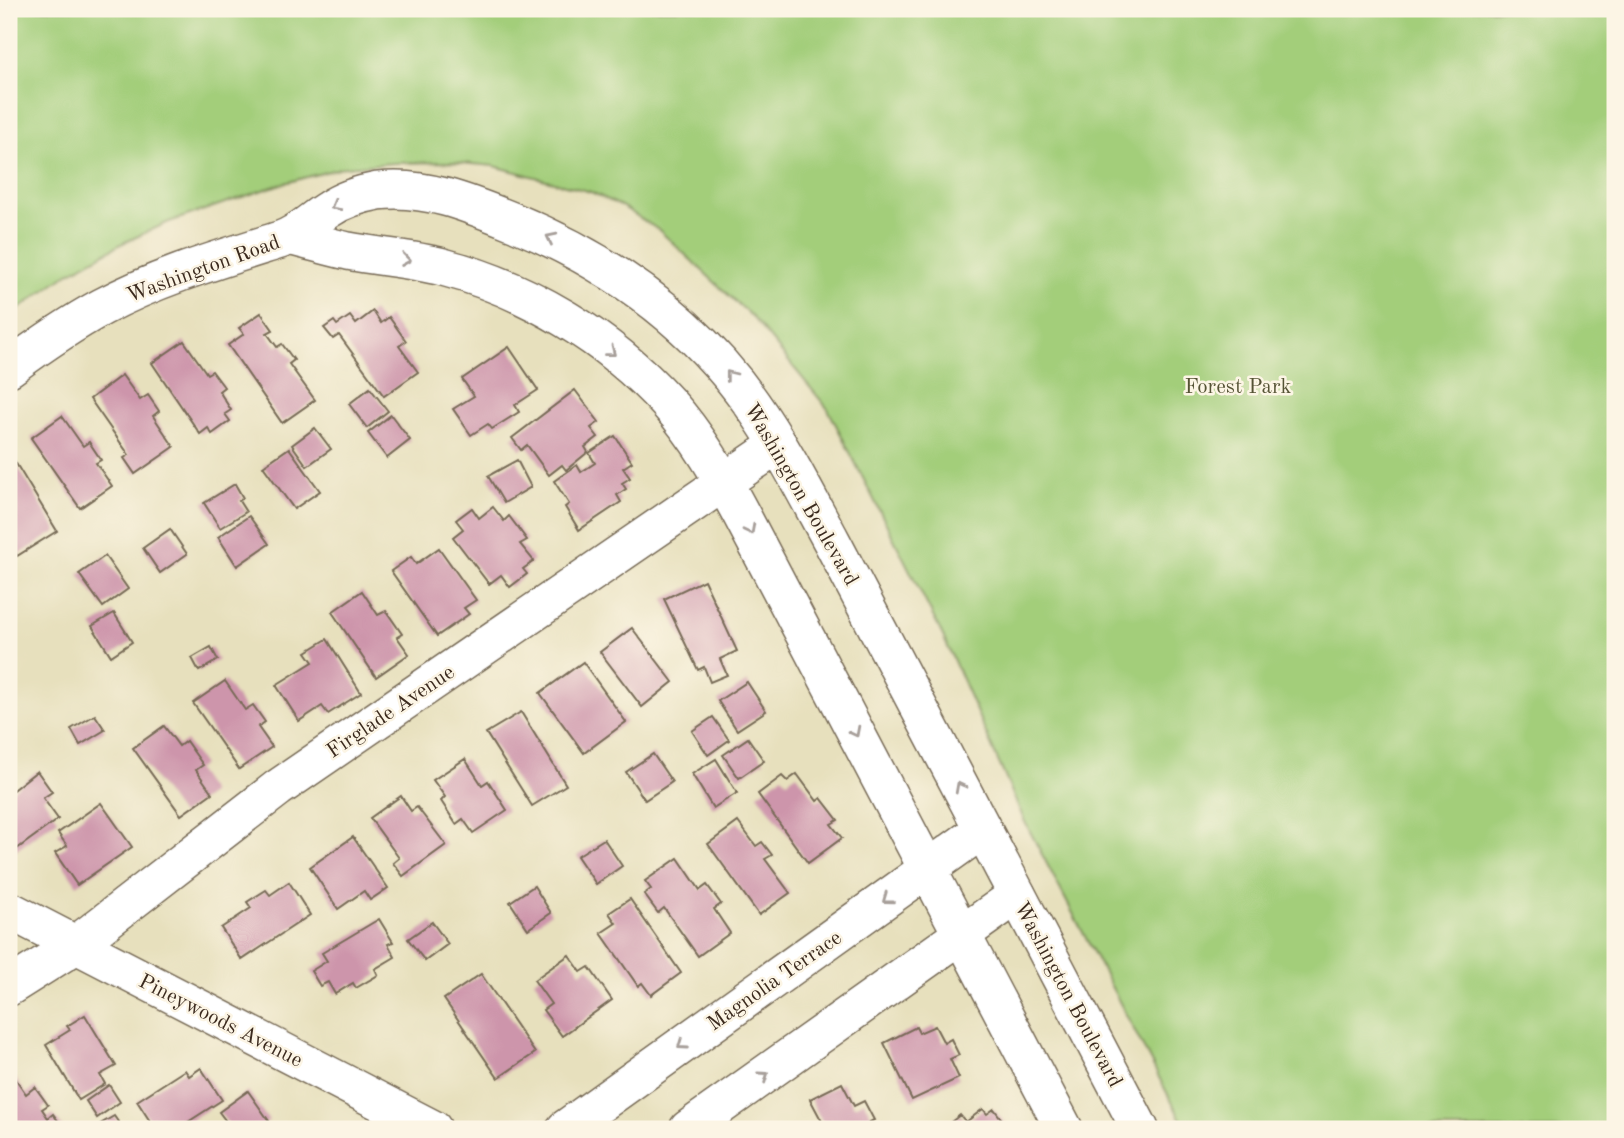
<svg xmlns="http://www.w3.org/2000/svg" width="1624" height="1138" viewBox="0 0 1624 1138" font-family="'Old Standard TT',serif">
  <rect width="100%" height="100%" fill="#fcf5e5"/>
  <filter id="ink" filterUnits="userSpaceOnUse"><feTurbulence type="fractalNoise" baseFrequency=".0143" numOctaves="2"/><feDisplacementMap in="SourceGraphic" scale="14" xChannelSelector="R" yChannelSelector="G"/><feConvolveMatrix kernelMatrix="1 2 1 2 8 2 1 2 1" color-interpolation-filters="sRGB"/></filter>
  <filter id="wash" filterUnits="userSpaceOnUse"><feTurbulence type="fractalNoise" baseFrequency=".00686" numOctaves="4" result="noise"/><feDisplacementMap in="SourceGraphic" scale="28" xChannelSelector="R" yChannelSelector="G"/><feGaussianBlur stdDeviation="1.57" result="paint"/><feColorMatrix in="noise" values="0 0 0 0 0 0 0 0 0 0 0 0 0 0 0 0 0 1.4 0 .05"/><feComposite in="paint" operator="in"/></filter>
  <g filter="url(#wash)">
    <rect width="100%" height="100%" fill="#e7e0bd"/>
    <!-- green -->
    <path fill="#a3ce7a" stroke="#6f7c4c" stroke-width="2" d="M 9,9 L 1615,9 L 1615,1129 L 1186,1129 L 1025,822 L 943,636 L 828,409 L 754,319 L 660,231 L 623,207 L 591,192 L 494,166 L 451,162 L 394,163 L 344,167 L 281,184 L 169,222 L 123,243 L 67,274 L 9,316 Z"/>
    <g id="blocks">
      <!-- building -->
      <g fill="#cd95ab">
        <path d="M 373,311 L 381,323 L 389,317 L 406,341 L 399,346 L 418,372 L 384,396 L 339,335 L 333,339 L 324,328 L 334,321 L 337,325 L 350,316 L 356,324 Z"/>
        <path d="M 261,313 L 273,330 L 267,333 L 277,347 L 282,344 L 294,360 L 289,364 L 315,400 L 282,423 L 228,345 L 244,334 L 239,328 Z"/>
        <path d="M 184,341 L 207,374 L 212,371 L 224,387 L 219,391 L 231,410 L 225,414 L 230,421 L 212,434 L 208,428 L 200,434 L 152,363 Z"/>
        <path d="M 509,347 L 538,390 L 515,405 L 519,412 L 492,429 L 488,424 L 471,435 L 453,409 L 474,396 L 462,379 Z"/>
        <path d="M 122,375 L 140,400 L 148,395 L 159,411 L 153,416 L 174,447 L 135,474 L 124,458 L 129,455 L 90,399 Z"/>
        <path d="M 370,388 L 388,411 L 367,428 L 349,404 Z"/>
        <path d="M 575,390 L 599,422 L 591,428 L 598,437 L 585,447 L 588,452 L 566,470 L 562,465 L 549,475 L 527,445 L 521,450 L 512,438 Z"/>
        <path d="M 391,415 L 410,440 L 387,458 L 368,433 Z"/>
        <path d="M 62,416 L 83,446 L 89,442 L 101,460 L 96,463 L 112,486 L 80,508 L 31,438 Z"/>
        <path d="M 315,428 L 331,449 L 307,466 L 292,445 Z"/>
        <path d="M 615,436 L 632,462 L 623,468 L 630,478 L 622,483 L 626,489 L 617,495 L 621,502 L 579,530 L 565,507 L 569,504 L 554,481 L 577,465 L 581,472 L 595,463 L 589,453 Z"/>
        <path d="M 289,448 L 320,491 L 294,509 L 263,466 Z"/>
        <path d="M 9,452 L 57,531 L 17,556 L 9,542 L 12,539 L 9,533 Z"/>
        <path d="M 517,460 L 531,487 L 504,503 L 488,476 Z"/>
        <path d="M 235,484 L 243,498 L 239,501 L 246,512 L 220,528 L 204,503 Z"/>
        <path d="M 493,507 L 504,521 L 509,516 L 527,540 L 520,544 L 534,561 L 523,569 L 527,574 L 510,587 L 501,575 L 489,584 L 453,537 L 463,529 L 456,520 L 472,508 L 479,518 Z"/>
        <path d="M 249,516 L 269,544 L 237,566 L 218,537 Z"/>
        <path d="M 170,529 L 187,554 L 160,573 L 143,548 Z"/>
        <path d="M 439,548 L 476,600 L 464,608 L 469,614 L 437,636 L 391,571 L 411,557 L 416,564 Z"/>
        <path d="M 105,556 L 128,589 L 103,607 L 79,574 Z"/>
        <path d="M 704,580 L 737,651 L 720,659 L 727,675 L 710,682 L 704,667 L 698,670 L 664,599 Z"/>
        <path d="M 362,591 L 378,615 L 386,611 L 402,634 L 397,637 L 409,654 L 376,677 L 332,612 Z"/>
        <path d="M 114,613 L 132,642 L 111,656 L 92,626 Z"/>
        <path d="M 632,628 L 673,682 L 642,707 L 600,652 Z"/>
        <path d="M 327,639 L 361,693 L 328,714 L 322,706 L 299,721 L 276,685 L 313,662 L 306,652 Z"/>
        <path d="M 211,647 L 218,660 L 199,671 L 192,658 Z"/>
        <path d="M 583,662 L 626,722 L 584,753 L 540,693 Z"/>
        <path d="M 225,681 L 245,710 L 253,705 L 265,722 L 258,727 L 272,747 L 239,769 L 193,703 Z"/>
        <path d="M 747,682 L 766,711 L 737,730 L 718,701 Z"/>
        <path d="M 521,712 L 566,785 L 532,806 L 486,733 Z"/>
        <path d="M 95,715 L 105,730 L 80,745 L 71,729 Z"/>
        <path d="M 713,717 L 729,740 L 708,755 L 692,731 Z"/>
        <path d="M 164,726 L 179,746 L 186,741 L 203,765 L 196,770 L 212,793 L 181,815 L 133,748 Z"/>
        <path d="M 748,738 L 764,761 L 739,778 L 723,755 Z"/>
        <path d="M 653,754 L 672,782 L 645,800 L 626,772 Z"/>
        <path d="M 465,759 L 482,785 L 488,781 L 507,810 L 473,833 L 463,819 L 456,824 L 441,801 L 445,797 L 433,780 Z"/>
        <path d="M 716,759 L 737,793 L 713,808 L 692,774 Z"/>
        <path d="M 37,771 L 52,792 L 43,798 L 58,819 L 10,854 L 9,793 Z"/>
        <path d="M 797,774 L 817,801 L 821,798 L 838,820 L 831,824 L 842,838 L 808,863 L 758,794 L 782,776 L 787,781 Z"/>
        <path d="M 401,796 L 411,811 L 417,807 L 446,845 L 403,876 L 393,863 L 399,858 L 370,818 Z"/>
        <path d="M 101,803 L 132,847 L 77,885 L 55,853 L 67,846 L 58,833 Z"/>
        <path d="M 738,822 L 756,846 L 762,842 L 772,855 L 765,859 L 790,893 L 759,915 L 708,844 Z"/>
        <path d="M 353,837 L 388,888 L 370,900 L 364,891 L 338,909 L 310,867 Z"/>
        <path d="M 604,839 L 622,866 L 596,884 L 577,856 Z"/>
        <path d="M 678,858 L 700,890 L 707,885 L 721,904 L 714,909 L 730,933 L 698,956 L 664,908 L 658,913 L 644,894 L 651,889 L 645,881 Z"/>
        <path d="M 289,882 L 310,915 L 242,960 L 221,928 L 251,908 L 247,902 L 266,890 L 270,895 Z"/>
        <path d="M 534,886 L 551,913 L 528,929 L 510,902 Z"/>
        <path d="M 630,899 L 681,973 L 651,995 L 642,983 L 638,986 L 601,933 L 616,923 L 609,913 Z"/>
        <path d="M 379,919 L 393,942 L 388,944 L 395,957 L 375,969 L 378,975 L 356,988 L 353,983 L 335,994 L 328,982 L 320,986 L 311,971 L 327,961 L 322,953 Z"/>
        <path d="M 432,922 L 448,944 L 425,961 L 408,939 Z"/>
        <path d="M 569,955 L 581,972 L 589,967 L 612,1000 L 562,1036 L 543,1010 L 551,1004 L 534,980 Z"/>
        <path d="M 481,974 L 535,1053 L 498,1078 L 444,999 Z"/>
        <path d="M 85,1015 L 116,1066 L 100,1075 L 105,1084 L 79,1100 L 46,1045 L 70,1030 L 67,1026 Z"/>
        <path d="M 935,1026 L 944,1043 L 951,1039 L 959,1055 L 950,1059 L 959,1078 L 912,1100 L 884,1043 L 916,1027 L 919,1033 Z"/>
        <path d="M 201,1068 L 222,1100 L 177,1129 L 155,1129 L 137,1101 L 185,1070 L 189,1076 Z"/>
        <path d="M 9,1069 L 26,1094 L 35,1087 L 48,1105 L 42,1109 L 48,1118 L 53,1114 L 64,1129 L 9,1129 Z"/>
        <path d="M 842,1083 L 854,1106 L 864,1101 L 874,1120 L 868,1123 L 872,1129 L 826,1129 L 810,1099 Z"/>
        <path d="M 109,1085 L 120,1102 L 97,1118 L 86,1101 Z"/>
        <path d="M 248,1091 L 269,1121 L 258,1129 L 232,1129 L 219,1112 Z"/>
        <path d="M 983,1109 L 987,1114 L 994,1109 L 1009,1129 L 951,1129 L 947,1125 L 960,1115 L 966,1122 Z"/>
        <path d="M 114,1116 L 123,1129 L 92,1129 Z"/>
      </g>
    </g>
  </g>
  <g filter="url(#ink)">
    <use href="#blocks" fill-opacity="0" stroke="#776a56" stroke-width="2"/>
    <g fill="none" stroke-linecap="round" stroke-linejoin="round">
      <!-- minor casing -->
      <g stroke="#776a56" stroke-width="40">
        <g id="minor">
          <path d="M 292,237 C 310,241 329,247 348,251 C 380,257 412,259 443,267 C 528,289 609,338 668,403 C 698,436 720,475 741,514 L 1064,1129"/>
          <path d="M 9,368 C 39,346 69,325 102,307 C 158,277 220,259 280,240 C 299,234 312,219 329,209 C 344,199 361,194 378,191 C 424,185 470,204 512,221 C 607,260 692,319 752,404 C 783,448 807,496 832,542 L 1140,1129"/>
          <path d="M 9,910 L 433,1129"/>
          <path d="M 9,987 L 74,946 L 278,788 L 778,445"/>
          <path d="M 565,1129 L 982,830"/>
          <path d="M 688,1129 L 1017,895"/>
        </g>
      </g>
      <!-- minor -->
      <use href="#minor" stroke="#fff" stroke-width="37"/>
    </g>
    <!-- one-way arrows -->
    <defs><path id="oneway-chevron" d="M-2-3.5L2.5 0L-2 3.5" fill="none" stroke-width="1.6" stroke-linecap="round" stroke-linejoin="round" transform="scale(1.75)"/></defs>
    <g stroke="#a79f9a">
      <use href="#oneway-chevron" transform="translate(335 206) rotate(150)"/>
      <use href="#oneway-chevron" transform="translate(551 238) rotate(-154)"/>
      <use href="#oneway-chevron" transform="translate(406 260) rotate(8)"/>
      <use href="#oneway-chevron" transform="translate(611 352) rotate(38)"/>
      <use href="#oneway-chevron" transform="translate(730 375) rotate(-128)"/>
      <use href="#oneway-chevron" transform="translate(750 530) rotate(63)"/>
      <use href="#oneway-chevron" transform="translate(855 732) rotate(63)"/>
      <use href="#oneway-chevron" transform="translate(960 787) rotate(-118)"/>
      <use href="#oneway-chevron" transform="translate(887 899) rotate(144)"/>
      <use href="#oneway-chevron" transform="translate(682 1045) rotate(145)"/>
      <use href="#oneway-chevron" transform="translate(764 1076) rotate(-35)"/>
    </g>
  </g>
  <g text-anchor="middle" stroke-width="5" stroke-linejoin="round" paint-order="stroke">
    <!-- street labels -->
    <g font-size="21" fill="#3b2a1e" stroke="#fcf5e5">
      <text transform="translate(203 268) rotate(-20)" y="7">Washington Road</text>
      <text transform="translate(802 494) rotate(60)" y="7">Washington Boulevard</text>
      <text transform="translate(390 711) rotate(-34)" y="7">Firglade Avenue</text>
      <text transform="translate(774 980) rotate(-35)" y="7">Magnolia Terrace</text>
      <text transform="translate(1069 994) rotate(62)" y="7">Washington Boulevard</text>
      <text transform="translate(221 1020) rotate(27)" y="7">Pineywoods Avenue</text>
    </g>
    <!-- park labels -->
    <g font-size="21" fill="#555335" stroke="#fcf5e5">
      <text x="1238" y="393">Forest Park</text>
    </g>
  </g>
  <!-- margin -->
  <rect width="1624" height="1138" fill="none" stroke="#fcf5e5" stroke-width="35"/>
</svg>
